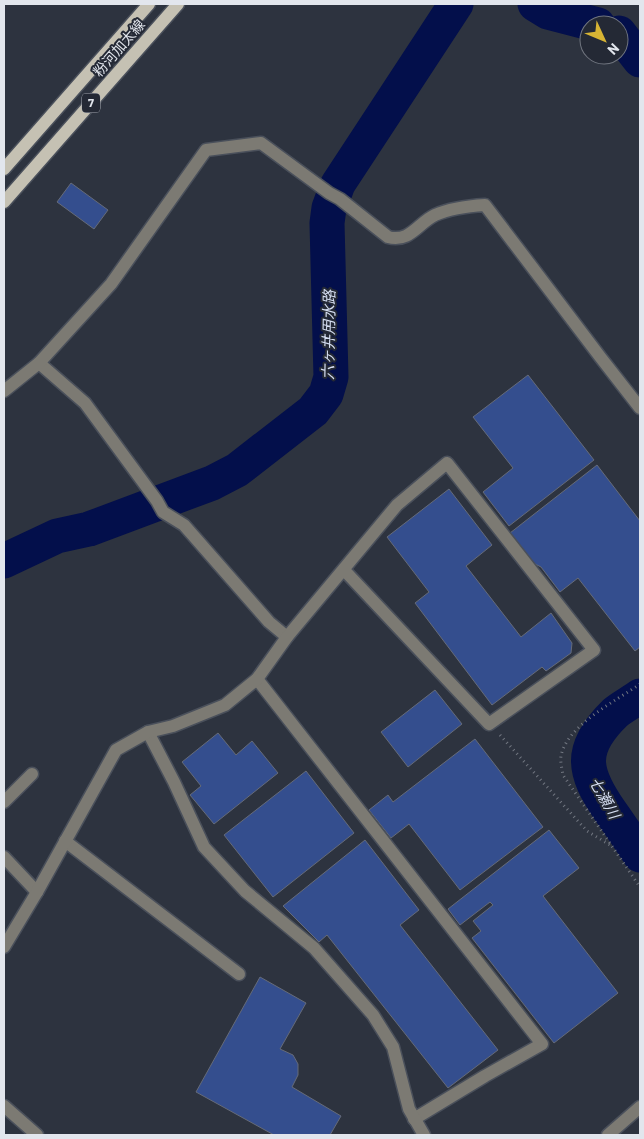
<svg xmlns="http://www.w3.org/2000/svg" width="644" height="1139" viewBox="0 0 644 1139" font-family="Barlow,'Noto Sans JP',sans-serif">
  <rect width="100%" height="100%" fill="#2d333f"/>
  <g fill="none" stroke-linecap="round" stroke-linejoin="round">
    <!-- river -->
    <g stroke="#030f4b" stroke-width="35">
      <path d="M 535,4 L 548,12 L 598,25"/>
      <path d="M 619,33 L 640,60"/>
      <path d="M 4,561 L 57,536 L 89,529 L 212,483 L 237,470 L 313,411 L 326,394 L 331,377 L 327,223 L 329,208 L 338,184 L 456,4"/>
      <path d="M 640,696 C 632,702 622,707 615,713 C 578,749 583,772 610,811 C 620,825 630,840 640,855"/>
    </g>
  </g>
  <!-- building -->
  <g fill="#344e8e" stroke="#656b79">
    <path d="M 71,183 L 108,210 L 94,229 L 57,202 Z"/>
    <path d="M 528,375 L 594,460 L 509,526 L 483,492 L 513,468 L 473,417 Z"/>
    <path d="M 597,465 L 640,521 L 640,647 L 635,651 L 578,578 L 560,592 L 541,567 L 533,563 L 510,533 Z"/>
    <path d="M 449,489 L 492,545 L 466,566 L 521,637 L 551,613 L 572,643 L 571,653 L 546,671 L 542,667 L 492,705 L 415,603 L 429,592 L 387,537 Z"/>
    <path d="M 435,690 L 462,724 L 408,767 L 381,732 Z"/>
    <path d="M 218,733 L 236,755 L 252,741 L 278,773 L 214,824 L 190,795 L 201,786 L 182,762 Z"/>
    <path d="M 475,739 L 543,827 L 460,890 L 409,824 L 391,838 L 369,810 L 388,795 L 393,802 Z"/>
    <path d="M 306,771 L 354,833 L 273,897 L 224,835 Z"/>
    <path d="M 549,830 L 579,868 L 543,896 L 618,993 L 554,1043 L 472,938 L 481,931 L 473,921 L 493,905 L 490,902 L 460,925 L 448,909 Z"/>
    <path d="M 365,840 L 419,910 L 400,925 L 498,1050 L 448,1088 L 327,935 L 319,942 L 283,906 Z"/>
    <path d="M 260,977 L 306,1003 L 280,1049 L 293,1055 L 298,1064 L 298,1075 L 292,1087 L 341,1116 L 330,1135 L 274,1135 L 196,1092 Z"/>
  </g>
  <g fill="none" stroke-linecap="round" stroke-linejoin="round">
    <!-- minor casing -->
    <g stroke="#4a505b" stroke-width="15">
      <g id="minor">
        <path d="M 39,363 L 85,403 L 157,501 L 163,512 L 184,525 L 269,622 L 287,637"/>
        <path d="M 4,391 L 39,363 L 111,284 L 206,150 L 261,143 L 329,193 L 340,199 L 388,237 C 410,243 418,223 435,215 C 451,208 469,206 485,205 L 601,358 L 640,408"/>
        <path d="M 257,679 L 542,1044 L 485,1076 L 414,1119"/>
        <path d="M 148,732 L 174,782 L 204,847 L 245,891 L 314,948 L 373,1015 L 393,1047 L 409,1109 L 424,1135"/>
        <path d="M 4,802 L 32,774"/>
        <path d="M 65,841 L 239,974"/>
        <path d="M 4,857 L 37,892"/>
        <path d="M 4,947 L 37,892 L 116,750 L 148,732 L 173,726 L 225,705 L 257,679 L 287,637 L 397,505 L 447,463 L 594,650 L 489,724 L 344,570"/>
        <path d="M 4,1106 L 37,1135"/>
        <path d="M 608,1135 L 640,1107"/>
      </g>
    </g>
    <!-- major casing -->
    <g stroke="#4a505b" stroke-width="15">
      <g id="major">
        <path d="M 4,169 L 149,4"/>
        <path d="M 4,202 L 178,4"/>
      </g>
    </g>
    <!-- path -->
    <g stroke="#727781" stroke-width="3" stroke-dasharray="1 4" stroke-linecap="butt">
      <path d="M 640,684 C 616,701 567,725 561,756 C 560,761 562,769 563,775 L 640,887"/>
      <path d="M 500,735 L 587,831 L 610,845"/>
    </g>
    <!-- minor -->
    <use href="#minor" stroke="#7c7a73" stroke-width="12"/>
    <!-- major -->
    <use href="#major" stroke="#c5c1b3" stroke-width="12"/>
  </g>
  <g text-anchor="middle" stroke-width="4" stroke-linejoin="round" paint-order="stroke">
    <!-- shield labels -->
    <rect fill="#242935" stroke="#a9adb6" stroke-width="1" x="82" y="93.5" width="18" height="19" rx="4"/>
    <g font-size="12" font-weight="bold" fill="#e2e6ed">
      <text x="91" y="107">7</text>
    </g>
    <!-- street labels -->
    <g font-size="14" fill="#e2e6ed" stroke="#242935">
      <text transform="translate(119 48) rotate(-49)" y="5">粉河加太線</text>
    </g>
    <!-- water labels -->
    <g font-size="15" font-style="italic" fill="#d5def1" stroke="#242935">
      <text transform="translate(329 335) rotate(-89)" y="5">六ヶ井用水路</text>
      <text transform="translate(604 798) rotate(60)" y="5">七瀬川</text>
    </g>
  </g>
  <!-- border -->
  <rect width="644" height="1139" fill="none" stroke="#e2e6ed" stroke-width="10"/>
  <!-- north arrow -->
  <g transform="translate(604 40) rotate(134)"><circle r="24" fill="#242935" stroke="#70757f"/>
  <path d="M0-4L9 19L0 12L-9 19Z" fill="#d7b434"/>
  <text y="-8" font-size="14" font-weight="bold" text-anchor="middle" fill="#e2e6ed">N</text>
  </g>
</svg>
